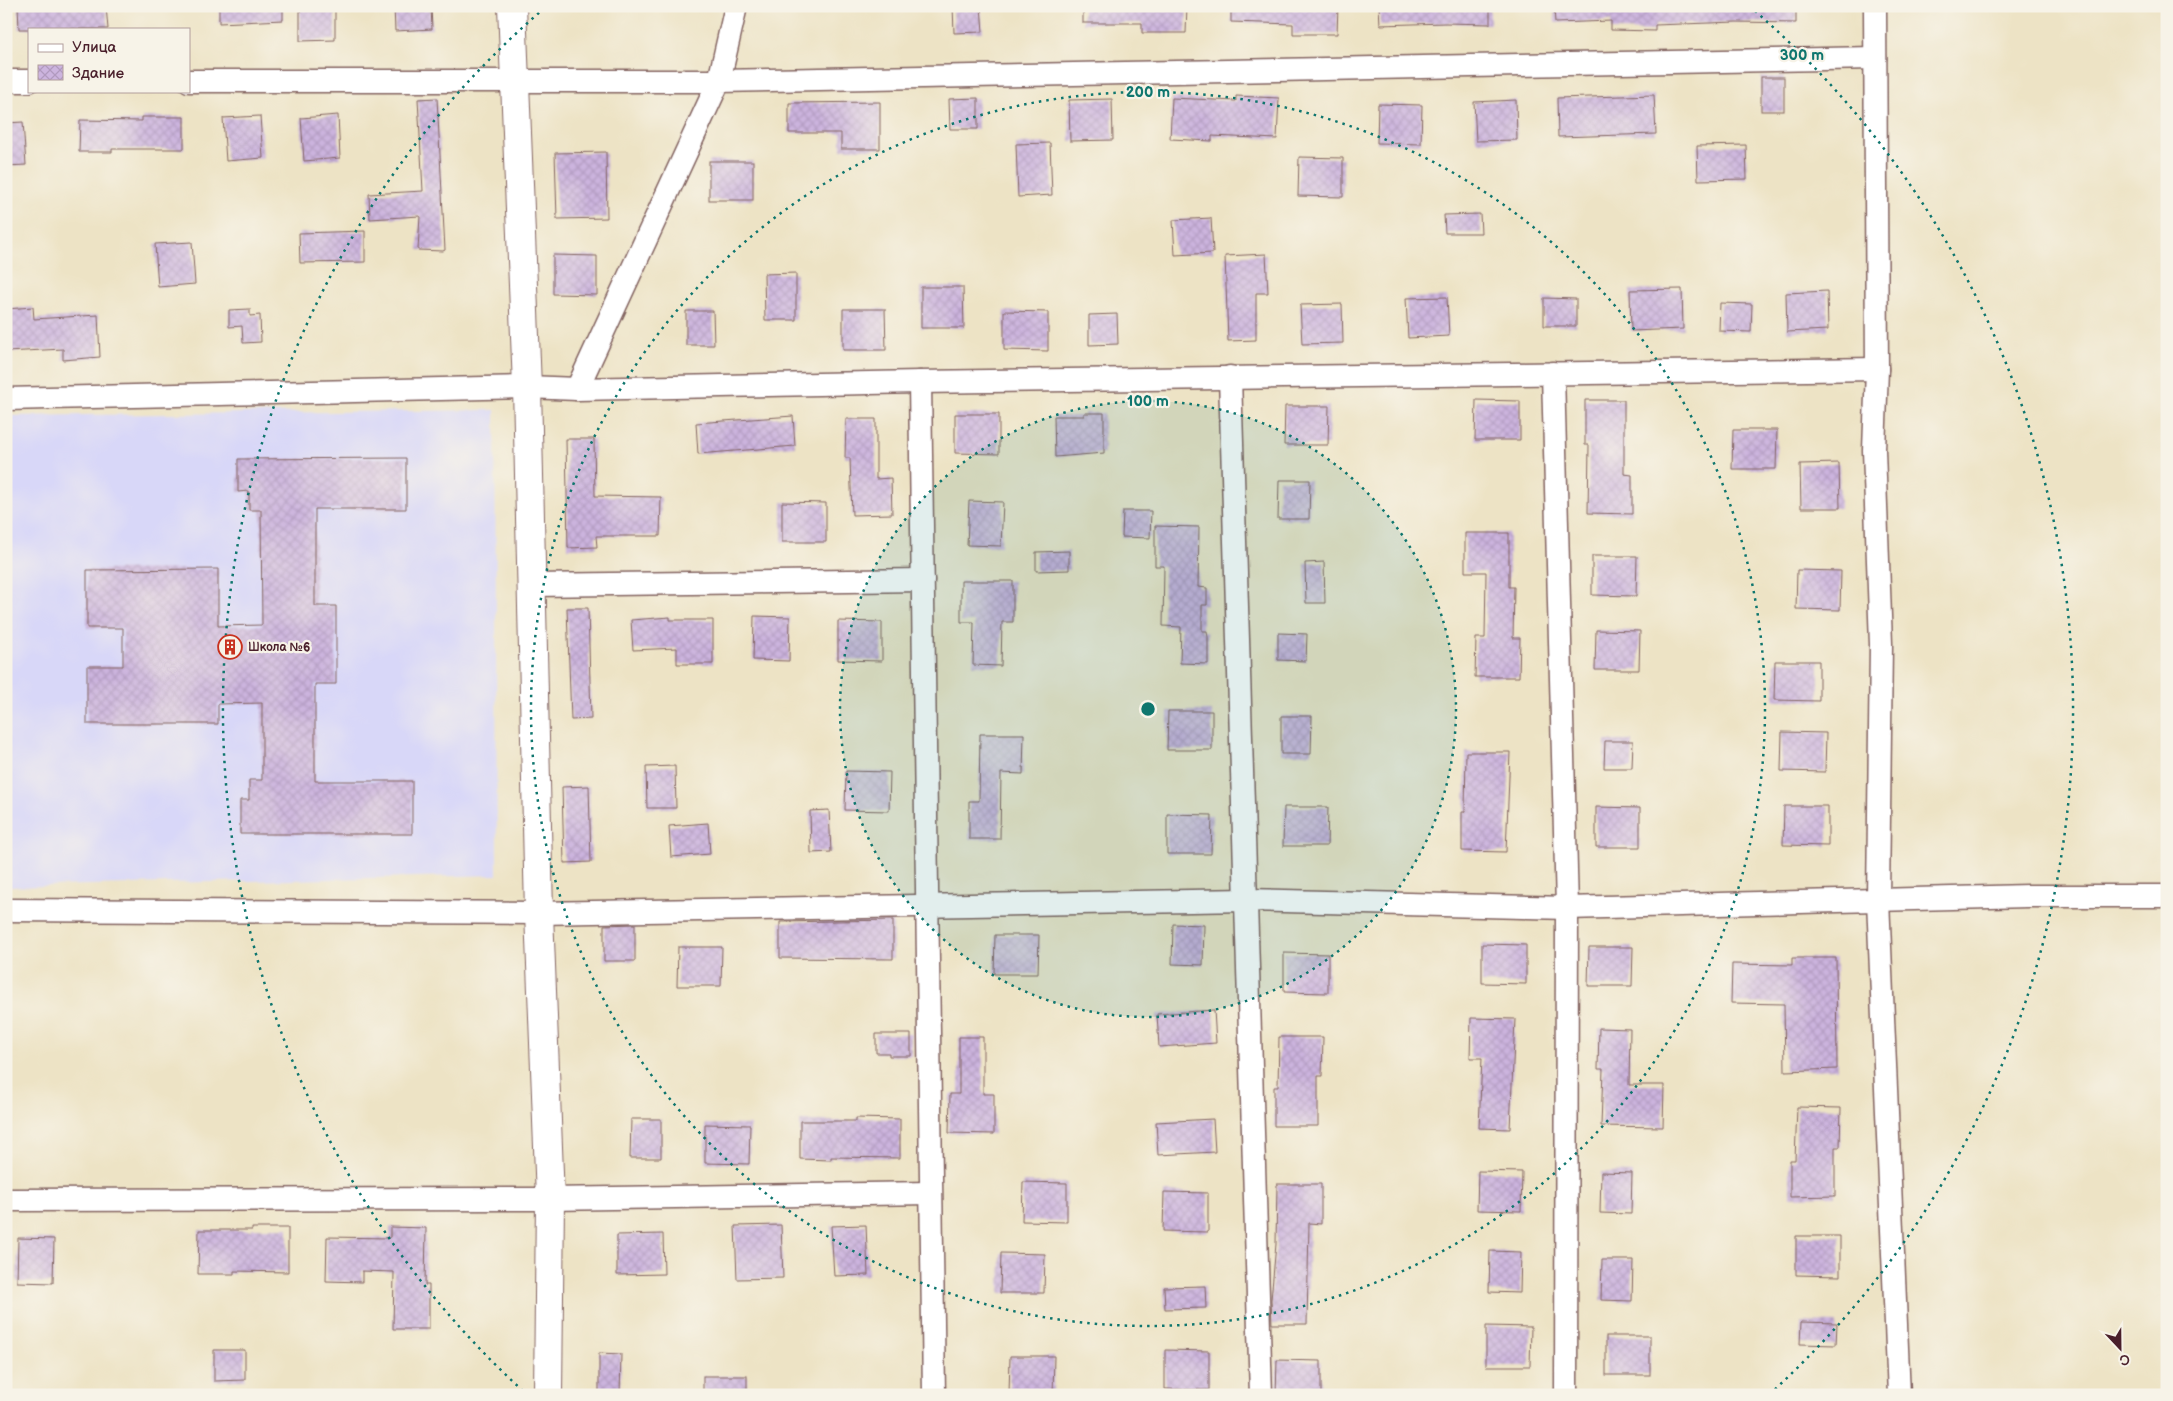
<svg xmlns="http://www.w3.org/2000/svg" width="2173" height="1401" viewBox="0 0 2173 1401" font-family="'Balsamiq Sans',sans-serif">
  <defs>
    <pattern id="building-cross-hatch" width="8" height="8" patternUnits="userSpaceOnUse" patternTransform="scale(1.25)"><rect width="8" height="8" fill="#ccb4de"/><path d="M0 0l8 8M0 8l8-8" fill="none" stroke="#b19abf"/></pattern>
  </defs>
  <rect width="100%" height="100%" fill="#f7f3e8"/>
  <filter id="ink" filterUnits="userSpaceOnUse"><feTurbulence type="fractalNoise" baseFrequency=".02" numOctaves="2"/><feDisplacementMap in="SourceGraphic" scale="10" xChannelSelector="R" yChannelSelector="G"/><feConvolveMatrix kernelMatrix="1 2 1 2 8 2 1 2 1" color-interpolation-filters="sRGB"/></filter>
  <filter id="wash" filterUnits="userSpaceOnUse"><feTurbulence type="fractalNoise" baseFrequency=".0096" numOctaves="4" result="noise"/><feDisplacementMap in="SourceGraphic" scale="20" xChannelSelector="R" yChannelSelector="G"/><feGaussianBlur stdDeviation="1.12" result="paint"/><feColorMatrix in="noise" values="0 0 0 0 0 0 0 0 0 0 0 0 0 0 0 0 0 1.4 0 .05"/><feComposite in="paint" operator="in"/></filter>
  <g filter="url(#wash)">
    <rect width="100%" height="100%" fill="#ede3c5"/>
    <!-- built -->
    <path fill="#d8d7f8" d="M 495,410 L 497,875 L 6,887 L 6,416 Z"/>
    <g id="blocks">
      <!-- building -->
      <g fill="url(#building-cross-hatch)">
        <path d="M 18,6 L 106,6 L 108,29 L 19,29 Z"/>
        <path d="M 219,6 L 283,6 L 283,20 L 219,23 Z"/>
        <path d="M 394,6 L 431,6 L 432,29 L 395,31 Z"/>
        <path d="M 953,6 L 981,6 L 983,32 L 954,33 Z"/>
        <path d="M 1083,6 L 1187,6 L 1186,33 L 1142,33 L 1142,23 L 1083,23 Z"/>
        <path d="M 1231,6 L 1338,6 L 1337,34 L 1293,34 L 1293,24 L 1231,22 Z"/>
        <path d="M 1379,6 L 1490,6 L 1490,24 L 1445,23 L 1380,25 Z"/>
        <path d="M 1554,6 L 1796,6 L 1796,23 L 1736,22 L 1655,25 L 1655,31 L 1611,30 L 1611,21 L 1555,23 Z"/>
        <path d="M 300,9 L 335,9 L 335,40 L 300,41 Z"/>
        <rect x="1761" y="77" width="23" height="34"/>
        <path d="M 1654,95 L 1656,134 L 1558,137 L 1557,98 Z"/>
        <path d="M 1236,96 L 1279,98 L 1277,139 L 1212,136 L 1212,141 L 1170,139 L 1172,98 L 1236,101 Z"/>
        <path d="M 437,98 L 445,250 L 443,251 L 418,250 L 420,216 L 370,219 L 369,194 L 423,191 L 418,99 Z"/>
        <path d="M 978,98 L 978,129 L 950,129 L 949,99 Z"/>
        <path d="M 1112,99 L 1113,140 L 1070,141 L 1069,100 Z"/>
        <path d="M 1516,100 L 1517,140 L 1476,141 L 1474,102 Z"/>
        <path d="M 880,102 L 880,149 L 841,149 L 841,133 L 789,133 L 789,103 Z"/>
        <path d="M 1378,104 L 1422,105 L 1421,144 L 1377,143 Z"/>
        <path d="M 338,115 L 340,158 L 304,161 L 301,118 Z"/>
        <path d="M 260,116 L 263,158 L 226,161 L 223,118 Z"/>
        <path d="M 142,117 L 184,117 L 184,149 L 112,149 L 112,152 L 79,152 L 80,120 L 142,121 Z"/>
        <path d="M 23,122 L 26,165 L 6,166 L 6,123 Z"/>
        <path d="M 1050,143 L 1052,195 L 1018,197 L 1016,144 Z"/>
        <path d="M 1746,145 L 1747,179 L 1698,180 L 1697,146 Z"/>
        <path d="M 606,152 L 607,218 L 557,219 L 555,153 Z"/>
        <path d="M 1299,157 L 1343,158 L 1343,197 L 1298,196 Z"/>
        <rect x="709" y="161" width="44" height="39"/>
        <path d="M 1480,214 L 1481,233 L 1445,233 L 1444,215 Z"/>
        <path d="M 1211,218 L 1213,253 L 1175,255 L 1173,220 Z"/>
        <path d="M 365,231 L 365,262 L 300,263 L 299,233 Z"/>
        <path d="M 192,242 L 195,284 L 158,287 L 155,244 Z"/>
        <path d="M 1266,254 L 1268,293 L 1256,293 L 1256,340 L 1228,341 L 1225,256 Z"/>
        <path d="M 553,255 L 597,256 L 597,295 L 553,294 Z"/>
        <path d="M 796,273 L 796,320 L 765,320 L 764,274 Z"/>
        <path d="M 921,287 L 963,287 L 964,328 L 921,328 Z"/>
        <path d="M 1682,289 L 1683,329 L 1631,331 L 1630,290 Z"/>
        <path d="M 1827,291 L 1828,330 L 1787,332 L 1786,293 Z"/>
        <path d="M 1447,297 L 1449,336 L 1408,338 L 1406,298 Z"/>
        <path d="M 1544,298 L 1576,299 L 1576,326 L 1544,326 Z"/>
        <path d="M 1720,303 L 1752,304 L 1751,332 L 1719,331 Z"/>
        <path d="M 1342,304 L 1343,343 L 1302,344 L 1300,305 Z"/>
        <path d="M 33,307 L 34,319 L 98,315 L 100,357 L 63,360 L 63,349 L 6,352 L 6,309 Z"/>
        <path d="M 250,309 L 250,316 L 260,315 L 261,342 L 243,343 L 242,326 L 229,327 L 229,310 Z"/>
        <path d="M 843,309 L 885,309 L 886,350 L 843,350 Z"/>
        <path d="M 686,311 L 713,311 L 714,345 L 686,345 Z"/>
        <path d="M 1004,311 L 1048,312 L 1048,351 L 1004,350 Z"/>
        <path d="M 1117,314 L 1118,344 L 1089,345 L 1089,315 Z"/>
        <path d="M 1476,400 L 1520,401 L 1520,440 L 1475,440 Z"/>
        <path d="M 1585,400 L 1624,400 L 1624,474 L 1632,475 L 1632,514 L 1588,513 L 1589,445 L 1585,445 Z"/>
        <path d="M 1285,406 L 1329,406 L 1328,445 L 1284,445 Z"/>
        <path d="M 1084,413 L 1104,413 L 1104,453 L 1055,457 L 1054,416 L 1084,416 Z"/>
        <path d="M 955,414 L 999,414 L 999,454 L 955,453 Z"/>
        <path d="M 793,416 L 795,446 L 698,454 L 696,423 Z"/>
        <path d="M 846,419 L 876,419 L 876,479 L 891,478 L 892,514 L 852,515 L 850,458 L 845,458 Z"/>
        <path d="M 1733,430 L 1777,430 L 1776,469 L 1732,469 Z"/>
        <path d="M 566,439 L 594,439 L 595,496 L 661,497 L 660,536 L 596,536 L 597,547 L 568,548 Z"/>
        <path d="M 406,458 L 406,509 L 315,509 L 315,606 L 336,606 L 336,684 L 315,684 L 315,781 L 412,781 L 412,834 L 240,834 L 240,800 L 249,800 L 249,780 L 262,780 L 262,703 L 218,704 L 218,724 L 87,724 L 87,666 L 123,666 L 123,628 L 87,628 L 87,570 L 218,569 L 218,626 L 262,625 L 261,510 L 249,510 L 249,491 L 238,492 L 238,459 Z"/>
        <path d="M 1839,463 L 1840,508 L 1801,508 L 1800,464 Z"/>
        <path d="M 1279,480 L 1310,480 L 1309,519 L 1278,519 Z"/>
        <path d="M 969,501 L 1003,502 L 1001,546 L 967,545 Z"/>
        <path d="M 782,502 L 826,503 L 826,542 L 782,542 Z"/>
        <path d="M 1123,511 L 1151,511 L 1150,538 L 1122,537 Z"/>
        <path d="M 1155,526 L 1199,527 L 1198,587 L 1207,588 L 1207,605 L 1202,605 L 1202,631 L 1207,631 L 1208,637 L 1208,664 L 1180,663 L 1181,627 L 1163,626 L 1164,566 L 1155,566 Z"/>
        <path d="M 1465,533 L 1509,533 L 1509,587 L 1514,587 L 1513,638 L 1520,638 L 1519,677 L 1475,677 L 1476,638 L 1485,638 L 1486,572 L 1465,572 Z"/>
        <path d="M 1069,551 L 1069,570 L 1036,571 L 1036,552 Z"/>
        <path d="M 1592,556 L 1637,556 L 1636,596 L 1592,595 Z"/>
        <path d="M 1324,562 L 1325,603 L 1306,603 L 1305,563 Z"/>
        <path d="M 1797,570 L 1841,571 L 1840,610 L 1796,609 Z"/>
        <path d="M 961,581 L 1013,581 L 1013,622 L 1002,622 L 1001,666 L 973,665 L 974,622 L 961,622 Z"/>
        <path d="M 567,608 L 588,608 L 591,719 L 571,720 Z"/>
        <path d="M 754,616 L 790,617 L 789,661 L 753,660 Z"/>
        <path d="M 670,617 L 670,620 L 713,620 L 713,664 L 677,664 L 677,648 L 633,650 L 631,620 Z"/>
        <path d="M 838,621 L 882,622 L 882,661 L 838,660 Z"/>
        <path d="M 1596,630 L 1640,631 L 1639,670 L 1595,670 Z"/>
        <path d="M 1278,633 L 1307,634 L 1306,661 L 1278,660 Z"/>
        <path d="M 1775,661 L 1819,661 L 1819,701 L 1774,700 Z"/>
        <path d="M 1168,711 L 1212,711 L 1212,750 L 1167,750 Z"/>
        <path d="M 1281,716 L 1312,716 L 1311,754 L 1281,754 Z"/>
        <path d="M 1782,732 L 1826,733 L 1825,772 L 1781,771 Z"/>
        <path d="M 980,734 L 1024,734 L 1023,774 L 1001,773 L 1000,839 L 969,839 L 969,801 L 979,801 Z"/>
        <path d="M 1605,741 L 1633,741 L 1632,768 L 1604,768 Z"/>
        <path d="M 1466,752 L 1510,752 L 1506,852 L 1462,851 L 1462,812 L 1465,812 Z"/>
        <path d="M 675,766 L 676,808 L 647,808 L 646,767 Z"/>
        <path d="M 846,771 L 890,772 L 889,811 L 845,810 Z"/>
        <path d="M 589,786 L 591,862 L 564,863 L 562,787 Z"/>
        <path d="M 1784,806 L 1828,806 L 1828,846 L 1783,845 Z"/>
        <path d="M 1284,807 L 1328,807 L 1327,846 L 1283,846 Z"/>
        <path d="M 1596,807 L 1640,808 L 1640,847 L 1596,847 Z"/>
        <path d="M 829,810 L 831,852 L 811,853 L 810,811 Z"/>
        <path d="M 1167,814 L 1212,815 L 1211,854 L 1167,854 Z"/>
        <path d="M 708,823 L 710,854 L 671,857 L 669,826 Z"/>
        <path d="M 893,920 L 893,959 L 780,958 L 780,922 Z"/>
        <path d="M 635,924 L 635,961 L 604,961 L 604,925 Z"/>
        <path d="M 1173,924 L 1204,925 L 1203,965 L 1172,964 Z"/>
        <path d="M 995,935 L 1039,935 L 1038,974 L 994,974 Z"/>
        <path d="M 1482,944 L 1526,945 L 1526,984 L 1482,983 Z"/>
        <path d="M 678,947 L 722,947 L 721,986 L 677,986 Z"/>
        <path d="M 1589,947 L 1633,947 L 1632,986 L 1588,986 Z"/>
        <path d="M 1284,953 L 1328,954 L 1328,993 L 1284,992 Z"/>
        <path d="M 1792,958 L 1836,958 L 1837,1069 L 1785,1071 L 1784,1004 L 1731,1003 L 1732,964 L 1792,965 Z"/>
        <path d="M 1214,1010 L 1216,1043 L 1159,1047 L 1157,1014 Z"/>
        <path d="M 1471,1018 L 1515,1019 L 1510,1129 L 1479,1128 L 1482,1058 L 1470,1058 Z"/>
        <path d="M 1599,1028 L 1630,1029 L 1629,1085 L 1664,1085 L 1663,1127 L 1601,1126 L 1603,1069 L 1598,1069 Z"/>
        <path d="M 876,1034 L 911,1034 L 911,1056 L 889,1056 L 889,1053 L 876,1053 Z"/>
        <path d="M 959,1037 L 983,1037 L 983,1094 L 994,1094 L 994,1134 L 949,1133 L 950,1094 L 959,1094 Z"/>
        <path d="M 1279,1037 L 1323,1037 L 1322,1076 L 1318,1076 L 1318,1126 L 1274,1126 L 1274,1087 L 1278,1087 Z"/>
        <path d="M 1797,1107 L 1841,1108 L 1840,1147 L 1835,1147 L 1835,1196 L 1790,1197 L 1790,1160 L 1795,1160 Z"/>
        <path d="M 856,1118 L 900,1119 L 900,1158 L 831,1157 L 831,1160 L 800,1159 L 800,1121 L 856,1121 Z"/>
        <path d="M 631,1119 L 661,1119 L 661,1158 L 630,1158 Z"/>
        <path d="M 1213,1119 L 1215,1152 L 1158,1155 L 1156,1122 Z"/>
        <path d="M 705,1124 L 750,1125 L 749,1164 L 705,1163 Z"/>
        <path d="M 1478,1171 L 1522,1172 L 1521,1211 L 1477,1210 Z"/>
        <path d="M 1601,1172 L 1632,1173 L 1631,1214 L 1600,1213 Z"/>
        <path d="M 1023,1182 L 1067,1183 L 1067,1222 L 1022,1221 Z"/>
        <path d="M 1277,1184 L 1321,1184 L 1321,1224 L 1309,1223 L 1307,1324 L 1272,1324 L 1271,1300 L 1276,1244 Z"/>
        <path d="M 1164,1192 L 1208,1193 L 1208,1232 L 1163,1231 Z"/>
        <path d="M 781,1225 L 783,1278 L 737,1279 L 735,1226 Z"/>
        <path d="M 866,1225 L 868,1275 L 834,1276 L 831,1226 Z"/>
        <path d="M 390,1227 L 426,1228 L 425,1285 L 429,1285 L 429,1329 L 393,1329 L 394,1272 L 362,1271 L 362,1282 L 326,1281 L 327,1237 L 390,1238 Z"/>
        <path d="M 252,1228 L 288,1228 L 288,1272 L 234,1271 L 234,1274 L 198,1274 L 199,1230 L 252,1230 Z"/>
        <path d="M 663,1234 L 664,1274 L 617,1275 L 617,1235 Z"/>
        <path d="M 1796,1236 L 1840,1236 L 1840,1276 L 1796,1275 Z"/>
        <path d="M 18,1238 L 54,1239 L 53,1283 L 17,1282 Z"/>
        <path d="M 1490,1251 L 1521,1252 L 1520,1293 L 1489,1292 Z"/>
        <path d="M 1001,1253 L 1045,1254 L 1044,1293 L 1000,1293 Z"/>
        <path d="M 1602,1260 L 1633,1260 L 1632,1301 L 1601,1300 Z"/>
        <path d="M 1205,1286 L 1206,1308 L 1165,1309 L 1164,1287 Z"/>
        <path d="M 1801,1322 L 1837,1323 L 1836,1345 L 1800,1344 Z"/>
        <path d="M 1486,1326 L 1531,1327 L 1530,1366 L 1486,1366 Z"/>
        <rect x="1606" y="1336" width="44" height="39"/>
        <path d="M 214,1350 L 245,1350 L 245,1380 L 214,1381 Z"/>
        <path d="M 1165,1350 L 1209,1351 L 1209,1390 L 1165,1389 Z"/>
        <path d="M 599,1353 L 621,1354 L 620,1395 L 599,1395 Z"/>
        <path d="M 1010,1356 L 1054,1356 L 1053,1395 L 1009,1395 Z"/>
        <path d="M 1277,1360 L 1321,1361 L 1321,1395 L 1276,1395 Z"/>
        <rect x="703" y="1376" width="44" height="19"/>
      </g>
    </g>
  </g>
  <g filter="url(#ink)">
    <use href="#blocks" fill-opacity="0" stroke="#836461" stroke-width="1"/>
    <g fill="none" stroke-linecap="round" stroke-linejoin="round">
      <!-- street casing -->
      <g stroke="#836461" stroke-width="25">
        <g id="street">
          <path d="M 1875,6 L 1877,369 L 1874,450 L 1881,644 L 1878,900 L 1899,1395"/>
          <path d="M 6,81 L 29,81"/>
          <path d="M 189,81 L 719,81 L 736,6"/>
          <path d="M 1553,373 L 1567,908 L 1566,1395"/>
          <path d="M 1230,377 L 1261,1395"/>
          <path d="M 920,382 L 934,1395"/>
          <path d="M 577,389 L 719,81 L 1875,58"/>
          <path d="M 6,399 L 527,387 L 577,389 L 920,382 L 1877,369"/>
          <path d="M 533,585 L 923,580"/>
          <path d="M 6,910 L 539,913 L 1247,900 L 1567,908 L 2028,896 L 2167,896"/>
          <path d="M 6,1200 L 550,1199 L 930,1193"/>
        </g>
      </g>
      <!-- secondary casing -->
      <g stroke="#836461" stroke-width="30">
        <path id="secondary" d="M 512,6 L 527,387 L 539,913 L 550,1199 L 548,1395"/>
      </g>
      <!-- street -->
      <use href="#street" stroke="#fff" stroke-width="22"/>
      <!-- secondary -->
      <use href="#secondary" stroke="#fff" stroke-width="28"/>
    </g>
  </g>
  <!-- distance rings -->
  <circle cx="1148" cy="709" r="308" fill="#0f766e" fill-opacity=".12"/>
  <g fill="none" stroke="#0f766e" stroke-width="2.5" stroke-dasharray="2.5 5">
    <circle cx="1148" cy="709" r="308"/>
    <circle cx="1148" cy="709" r="617"/>
    <path d="M523 1391A925 925 0 0 1 541 11M1755 11A925 925 0 0 1 1773 1391"/>
  </g>
  <!-- icons -->
  <defs>
    <g id="building-ring" transform="scale(1.25)"><circle r="9.5" fill="#f7f3e8" stroke="#c8321e" stroke-width="1.5"/><path d="M-4-6H4V6H1V3H-1V6H-4ZM-2.5-4.3h1.7v1.8h-1.7ZM.8-4.3h1.7v1.8H.8ZM-2.5-1h1.7V.8h-1.7ZM.8-1h1.7V.8H.8Z" fill="#c8321e"/></g>
  </defs>
  <g fill-rule="evenodd">
    <use href="#building-ring" x="230" y="647"/>
  </g>
  <g text-anchor="middle" stroke-width="4.5" stroke-linejoin="round" paint-order="stroke">
    <!-- poi labels -->
    <g font-size="12" font-weight="bold" fill="#4a1f2b" stroke="#f7f3e8" text-anchor="start">
      <text x="248" y="651">Школа №6</text>
    </g>
  </g>
  <circle cx="1148" cy="709" r="8" fill="#0f766e" stroke="#f7f3e8" stroke-width="2.5"/>
  <g font-size="15" text-anchor="middle" font-weight="bold" fill="#0f766e" stroke="#f7f3e8" stroke-width="4.5" stroke-linejoin="round" paint-order="stroke">
    <text x="1802" y="60">300 m</text>
    <text x="1148" y="97">200 m</text>
    <text x="1148" y="406">100 m</text>
  </g>
  <!-- margin -->
  <rect width="2173" height="1401" fill="none" stroke="#f7f3e8" stroke-width="25"/>
  <!-- legend -->
  <rect x="28" y="28" width="162" height="65" fill="#f7f3e8" stroke="#b29e9c"/>
  <rect x="38" y="44" width="25" height="8" fill="#ffffff" stroke="#b29e9c"/>
  <text x="72" y="52" font-size="15" fill="#4a1f2b">Улица</text>
  <rect x="38" y="65" width="25" height="15" fill="url(#building-cross-hatch)" stroke="#b29e9c"/>
  <text x="72" y="78" font-size="15" fill="#4a1f2b">Здание</text>
  <!-- north arrow -->
  <g transform="translate(2120 1348) rotate(158)" stroke="#f7f3e8" stroke-width="4" paint-order="stroke">
  <path d="M0-4L9 19L0 12L-9 19Z" fill="#4a1f2b"/>
  <text y="-8" font-size="14" font-weight="bold" text-anchor="middle" fill="#4a1f2b">С</text>
  </g>
</svg>
